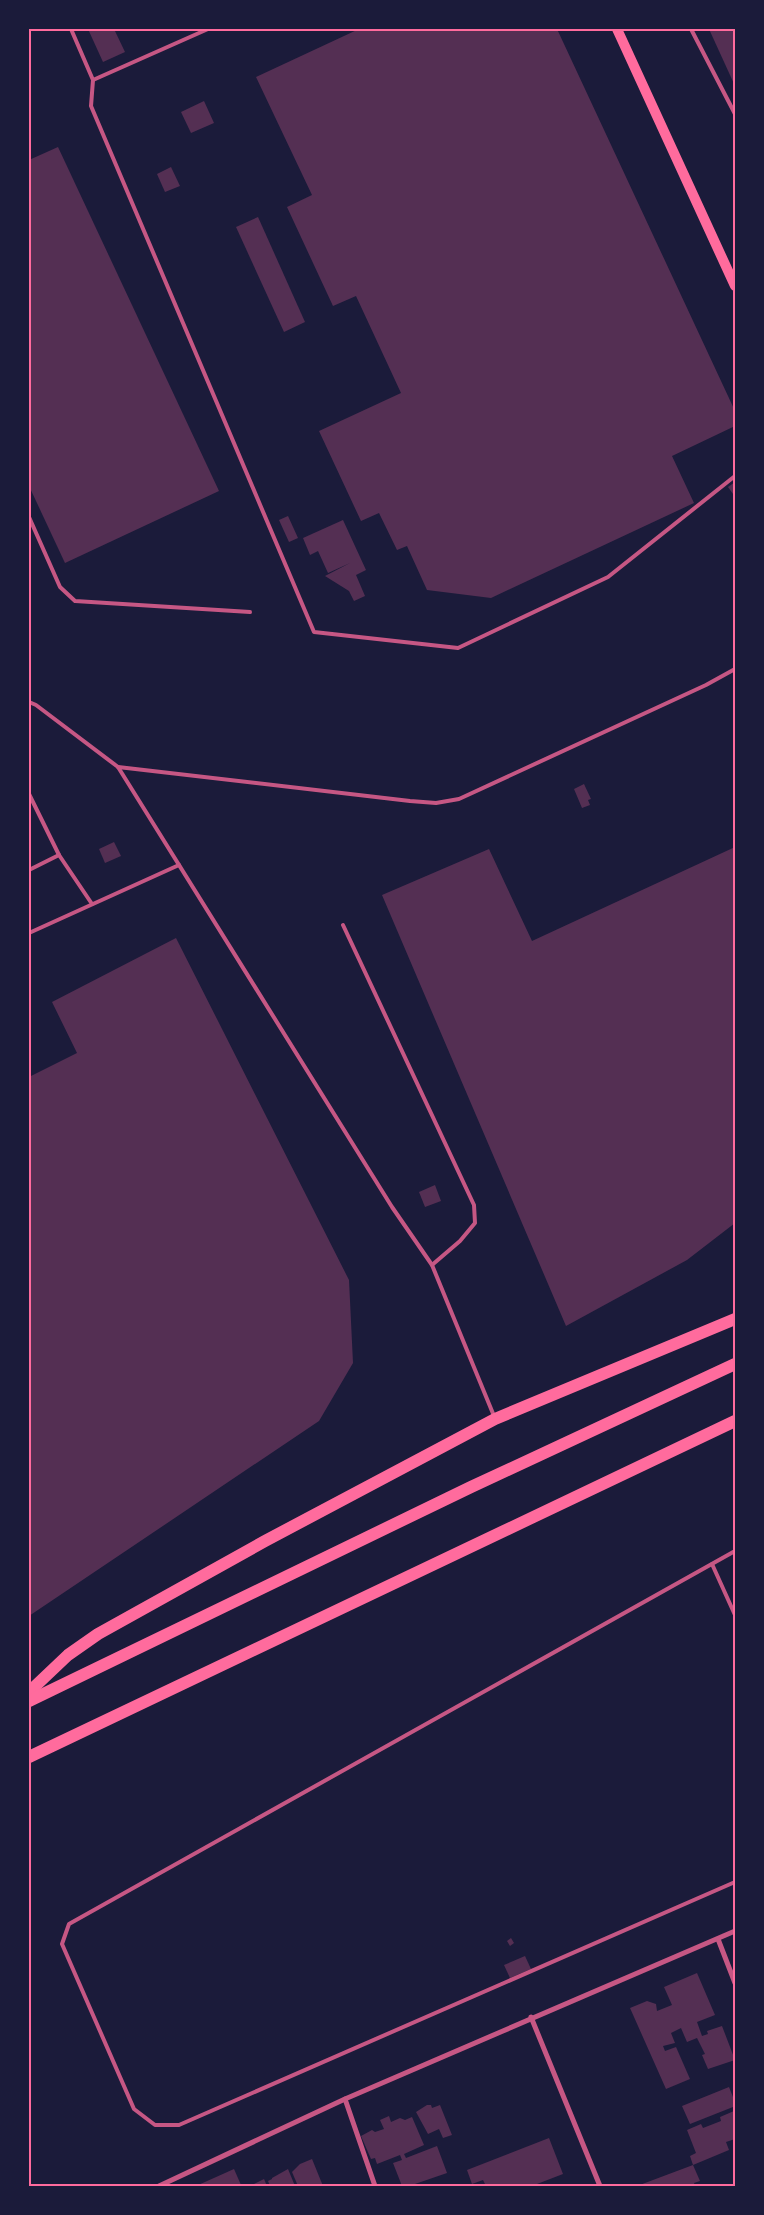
<svg xmlns="http://www.w3.org/2000/svg" width="764" height="2215" viewBox="0 0 764 2215" font-family="'Nunito Sans',sans-serif">
  <rect width="100%" height="100%" fill="#1b1b3a"/>
  <!-- building -->
  <g fill="#542f53">
    <path d="M 88,29 L 114,29 L 125,52 L 103,62 Z"/>
    <path d="M 359,29 L 557,29 L 735,411 L 735,426 L 672,456 L 694,503 L 491,598 L 427,590 L 407,546 L 397,550 L 379,513 L 361,521 L 319,431 L 401,393 L 356,296 L 333,306 L 287,207 L 312,195 L 256,77 Z"/>
    <path d="M 709,29 L 735,29 L 735,86 Z"/>
    <path d="M 204,101 L 214,123 L 191,133 L 181,112 Z"/>
    <path d="M 58,147 L 219,491 L 65,563 L 29,486 L 29,160 Z"/>
    <path d="M 171,167 L 180,186 L 165,192 L 157,174 Z"/>
    <path d="M 258,217 L 305,322 L 284,332 L 236,227 Z"/>
    <path d="M 735,482 L 735,492 L 733,494 L 728,487 Z"/>
    <path d="M 288,516 L 298,538 L 289,542 L 279,520 Z"/>
    <path d="M 343,520 L 366,570 L 356,575 L 365,596 L 354,601 L 349,591 L 325,576 L 350,563 L 328,573 L 318,551 L 310,555 L 303,538 Z"/>
    <path d="M 584,784 L 591,799 L 588,800 L 590,805 L 582,808 L 574,789 Z"/>
    <path d="M 114,842 L 121,856 L 105,863 L 99,849 Z"/>
    <path d="M 735,847 L 735,1223 L 687,1260 L 566,1326 L 382,895 L 489,849 L 532,941 Z"/>
    <path d="M 176,938 L 349,1280 L 353,1363 L 319,1421 L 29,1616 L 29,1077 L 77,1053 L 52,1002 Z"/>
    <path d="M 435,1185 L 441,1201 L 425,1207 L 419,1192 Z"/>
    <path d="M 511,1938 L 514,1943 L 510,1946 L 507,1941 Z"/>
    <path d="M 525,1956 L 531,1969 L 510,1978 L 504,1965 Z"/>
    <path d="M 697,1973 L 715,2015 L 697,2022 L 702,2036 L 708,2034 L 707,2031 L 722,2026 L 735,2060 L 708,2069 L 702,2055 L 705,2054 L 697,2038 L 687,2042 L 681,2028 L 671,2033 L 675,2043 L 663,2046 L 665,2051 L 676,2047 L 690,2079 L 666,2089 L 630,2008 L 647,2001 L 656,2004 L 657,2011 L 672,2005 L 664,1987 Z"/>
    <path d="M 729,2087 L 735,2102 L 735,2139 L 726,2142 L 729,2150 L 693,2165 L 690,2156 L 696,2153 L 687,2130 L 701,2124 L 703,2128 L 721,2121 L 720,2117 L 734,2111 L 733,2107 L 690,2124 L 682,2106 Z"/>
    <path d="M 427,2105 L 431,2105 L 432,2108 L 440,2105 L 452,2135 L 443,2138 L 439,2129 L 428,2134 L 416,2112 Z"/>
    <path d="M 389,2116 L 391,2122 L 400,2118 L 405,2120 L 412,2117 L 424,2145 L 404,2154 L 406,2158 L 437,2146 L 447,2173 L 415,2184 L 416,2186 L 402,2186 L 393,2163 L 402,2160 L 400,2155 L 377,2164 L 375,2158 L 371,2159 L 361,2136 L 372,2130 L 375,2132 L 384,2129 L 380,2120 Z"/>
    <path d="M 549,2138 L 563,2174 L 537,2184 L 538,2186 L 486,2186 L 483,2180 L 472,2184 L 467,2170 Z"/>
    <path d="M 312,2159 L 323,2186 L 298,2186 L 292,2172 L 300,2164 Z"/>
    <path d="M 693,2165 L 700,2181 L 694,2183 L 695,2186 L 637,2186 Z"/>
    <path d="M 234,2169 L 241,2185 L 196,2186 Z"/>
    <path d="M 288,2169 L 295,2186 L 270,2186 L 268,2181 L 272,2179 L 272,2178 Z"/>
    <path d="M 264,2179 L 267,2186 L 250,2186 Z"/>
  </g>
  <g fill="none" stroke-linecap="round" stroke-linejoin="round">
    <!-- service -->
    <g stroke="#c65784" stroke-width="4">
      <path d="M 71,29 L 93,80 L 208,29"/>
      <path d="M 691,29 L 735,114"/>
      <path d="M 93,80 L 91,106 L 314,632 L 458,648 L 608,577 L 735,476"/>
      <path d="M 29,517 L 60,587 L 75,601 L 250,612"/>
      <path d="M 29,702 L 36,705 L 118,767 L 392,1207 L 432,1265 L 494,1416"/>
      <path d="M 118,767 L 410,801 L 436,803 L 459,799 L 706,685 L 735,669"/>
      <path d="M 29,794 L 59,855 L 92,904"/>
      <path d="M 29,870 L 59,855"/>
      <path d="M 343,925 L 474,1205 L 475,1223 L 460,1241 L 432,1265"/>
      <path d="M 29,933 L 179,865"/>
      <path d="M 735,1551 L 69,1924 L 62,1944 L 134,2109 L 155,2125 L 179,2125 L 735,1882"/>
      <path d="M 712,1564 L 735,1615"/>
    </g>
    <!-- minor -->
    <g stroke="#c65784" stroke-width="5">
      <path d="M 718,1939 L 735,1983"/>
      <path d="M 531,2017 L 600,2186"/>
      <path d="M 345,2099 L 375,2186"/>
      <path d="M 159,2186 L 345,2099 L 735,1931"/>
    </g>
    <!-- secondary -->
    <path stroke="#ff6b9d" stroke-width="10" d="M 617,29 L 735,286"/>
    <!-- primary -->
    <g stroke="#ff6b9d" stroke-width="12">
      <path d="M 29,1692 L 68,1655 L 98,1634 L 265,1541 L 495,1419 L 735,1319"/>
      <path d="M 29,1701 L 471,1487 L 735,1364"/>
      <path d="M 29,1757 L 735,1421"/>
    </g>
  </g>
  <!-- border -->
  <rect width="764" height="2215" fill="none" stroke="#1b1b3a" stroke-width="60"/>
  <rect x="30" y="30" width="704" height="2155" fill="none" stroke="#ff6b9d" stroke-width="2"/>
</svg>
